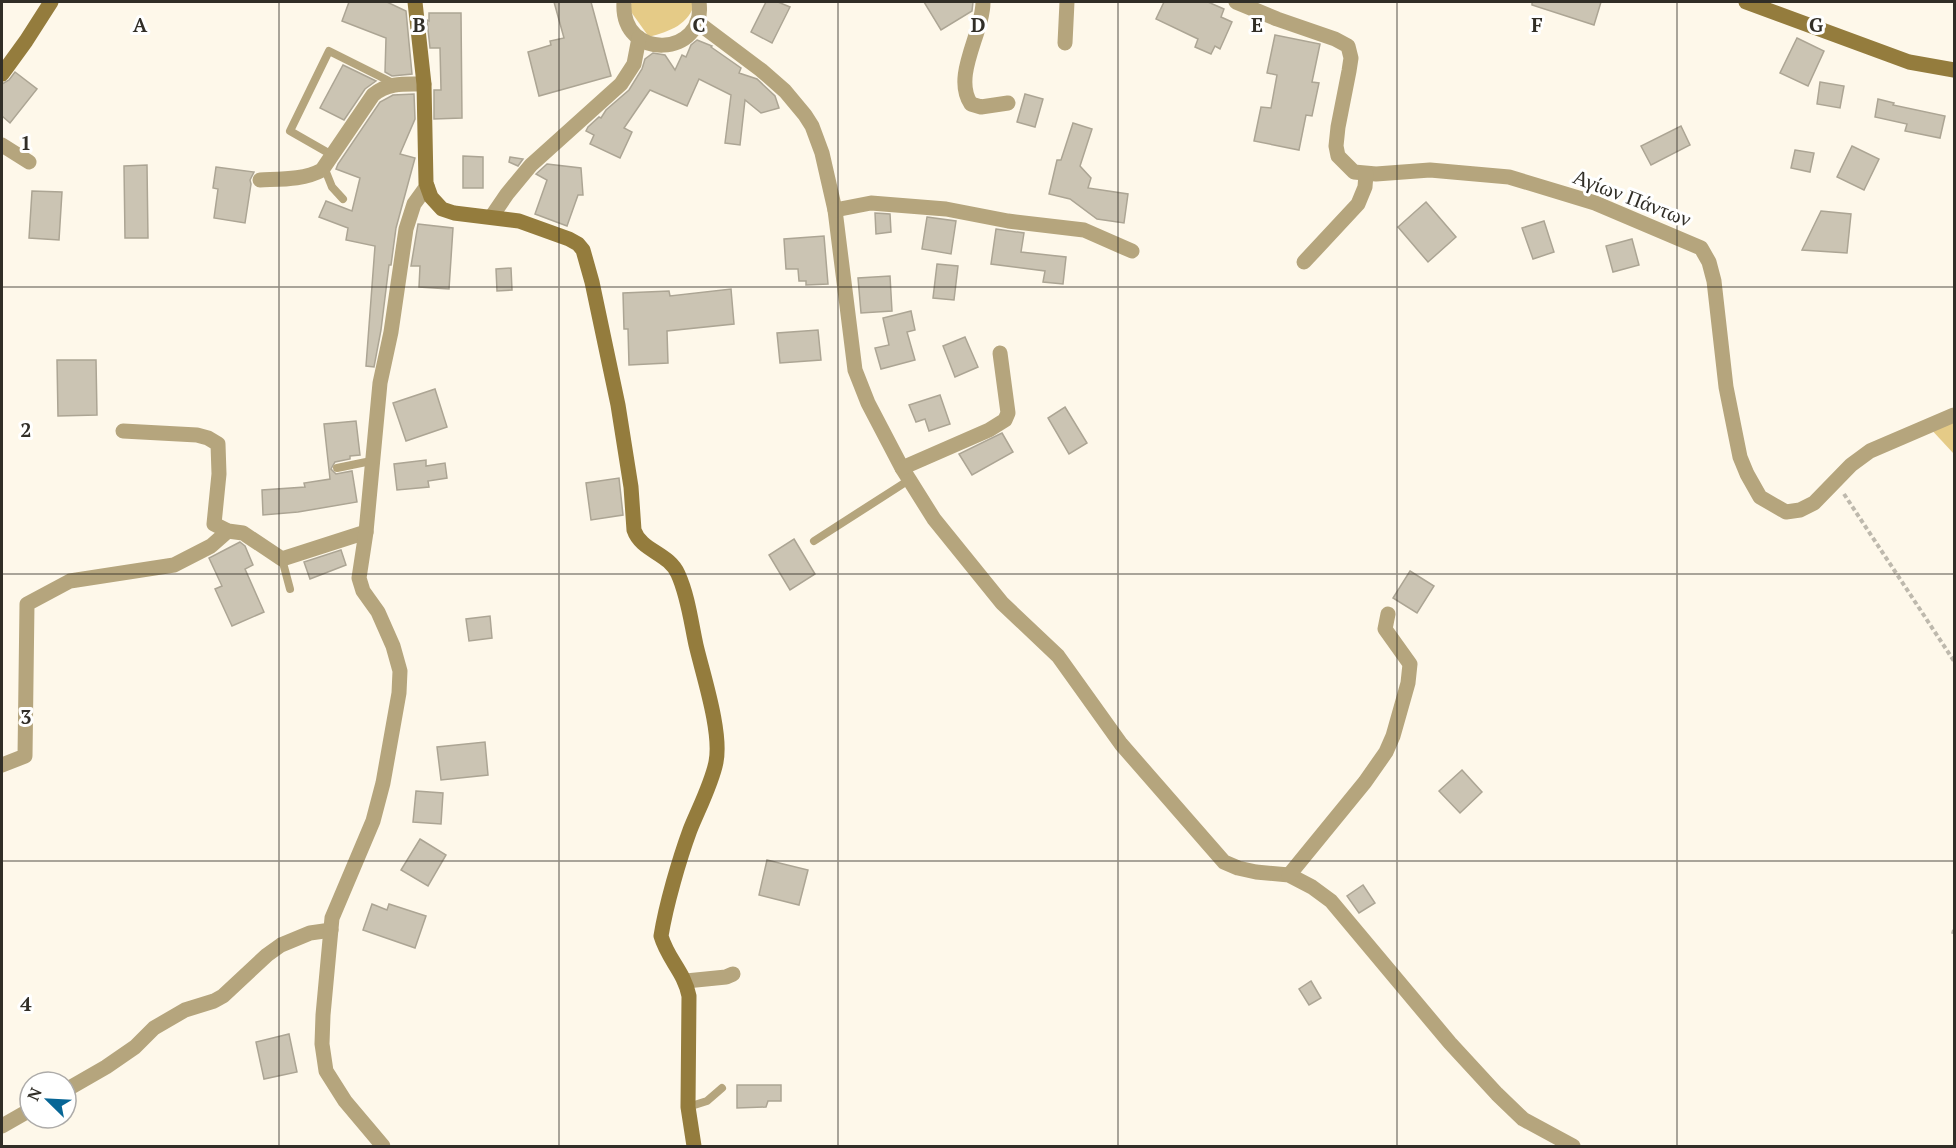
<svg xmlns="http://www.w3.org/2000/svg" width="1956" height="1148" viewBox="0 0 1956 1148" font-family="'PT Serif',serif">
  <rect width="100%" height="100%" fill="#fef8ea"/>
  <!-- green -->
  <g fill="#e5cb87">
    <path d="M 632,2 L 695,2 C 689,25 670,31 649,37 L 629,9 Z"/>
    <path d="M 1954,417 L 1954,454 L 1928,426 Z"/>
  </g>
  <!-- building -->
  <g fill="#cbc4b3" stroke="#aca594" stroke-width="1.5">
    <path d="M 349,2 L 387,2 L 406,11 L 412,74 L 392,76 L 385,72 L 386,38 L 342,21 Z"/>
    <path d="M 554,2 L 591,2 L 611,76 L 539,96 L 528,52 L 551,45 L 550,41 L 564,38 Z"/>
    <path d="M 766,2 L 778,2 L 790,7 L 772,43 L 751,32 Z"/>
    <path d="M 924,2 L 973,2 L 972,11 L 941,30 Z"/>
    <path d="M 1164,2 L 1208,2 L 1224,9 L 1221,17 L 1232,22 L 1220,49 L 1215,46 L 1211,54 L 1195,47 L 1198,39 L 1156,19 Z"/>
    <path d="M 1532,2 L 1601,2 L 1594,25 L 1532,5 Z"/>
    <path d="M 429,13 L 461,13 L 462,118 L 434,119 L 434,90 L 441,90 L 440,48 L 430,48 L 427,20 L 429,21 Z"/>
    <path d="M 1275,35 L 1320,44 L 1312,82 L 1319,83 L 1312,116 L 1306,115 L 1299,150 L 1254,141 L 1261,107 L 1271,108 L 1277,75 L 1267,73 Z"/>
    <path d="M 1797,38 L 1824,51 L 1808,86 L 1780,73 Z"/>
    <path d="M 697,40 L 712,46 L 711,47 L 741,68 L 739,73 L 757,79 L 775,96 L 779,108 L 761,113 L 745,100 L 740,145 L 725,143 L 731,95 L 699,79 L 687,106 L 650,90 L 624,128 L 632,132 L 620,158 L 590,144 L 594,135 L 586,131 L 588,127 L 599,117 L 601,118 L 606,110 L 629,90 L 642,69 L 645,59 L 653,53 L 665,55 L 675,70 L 682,55 L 686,57 L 691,45 Z"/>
    <path d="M 343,65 L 376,81 L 365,89 L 344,120 L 320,108 Z"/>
    <path d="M 15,72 L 37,89 L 10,123 L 2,116 L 2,84 L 9,80 Z"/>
    <path d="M 1820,82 L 1844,86 L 1840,108 L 1817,104 Z"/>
    <path d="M 414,94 L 415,119 L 400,154 L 415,158 L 396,228 L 391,265 L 389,265 L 381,330 L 374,367 L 366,366 L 375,246 L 346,240 L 348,228 L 319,217 L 326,201 L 352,211 L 360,178 L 336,169 L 338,164 L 380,102 L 393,95 Z"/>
    <path d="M 1025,94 L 1043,99 L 1035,127 L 1017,122 Z"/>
    <path d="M 1878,99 L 1894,103 L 1893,105 L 1945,116 L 1940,138 L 1905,131 L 1907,124 L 1875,117 Z"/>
    <path d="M 1073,123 L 1092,129 L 1080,166 L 1091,178 L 1088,188 L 1128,194 L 1124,223 L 1097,219 L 1070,199 L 1049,194 L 1057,160 L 1061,160 Z"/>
    <path d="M 1681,126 L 1690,145 L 1651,165 L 1641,146 Z"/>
    <path d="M 1852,146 L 1879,159 L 1864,190 L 1837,177 Z"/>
    <path d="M 1795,150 L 1814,153 L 1810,172 L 1791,168 Z"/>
    <path d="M 463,156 L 483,157 L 483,188 L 463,188 Z"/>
    <path d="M 510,157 L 523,159 L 518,166 L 509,162 Z"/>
    <path d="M 547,164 L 581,168 L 583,195 L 578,195 L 567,226 L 535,214 L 547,180 L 536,174 Z"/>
    <path d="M 147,165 L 148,238 L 125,238 L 124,166 Z"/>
    <path d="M 216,167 L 254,172 L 250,180 L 251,184 L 245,223 L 214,218 L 218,189 L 213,188 Z"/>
    <path d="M 32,191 L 62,192 L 59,240 L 29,238 Z"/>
    <path d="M 1426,202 L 1456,237 L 1428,262 L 1398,227 Z"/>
    <path d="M 1821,211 L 1851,214 L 1847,253 L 1802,250 Z"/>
    <path d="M 875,213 L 890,214 L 891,232 L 876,234 Z"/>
    <path d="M 927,217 L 956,221 L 951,254 L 922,249 Z"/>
    <path d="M 1544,221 L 1554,252 L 1533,259 L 1522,228 Z"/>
    <path d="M 418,224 L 453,228 L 449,289 L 419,287 L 420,266 L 411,266 Z"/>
    <path d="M 996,229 L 1024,233 L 1021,252 L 1066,257 L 1063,284 L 1043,282 L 1045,271 L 991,264 Z"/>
    <path d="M 824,236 L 828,284 L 806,285 L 806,281 L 799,281 L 798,269 L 786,269 L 784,239 Z"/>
    <path d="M 1632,239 L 1639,265 L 1613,272 L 1606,246 Z"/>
    <path d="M 937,264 L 958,266 L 954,300 L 933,298 Z"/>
    <path d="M 511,268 L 512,290 L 497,291 L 496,269 Z"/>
    <path d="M 890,276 L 892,311 L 861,313 L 858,278 Z"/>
    <path d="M 731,289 L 734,324 L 667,331 L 668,363 L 629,365 L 628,329 L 624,329 L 623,293 L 669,291 L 670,296 Z"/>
    <path d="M 911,311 L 915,330 L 907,332 L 915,360 L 881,369 L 875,348 L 889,345 L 883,318 Z"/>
    <path d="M 818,330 L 821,360 L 780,363 L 777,333 Z"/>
    <path d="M 965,337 L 978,367 L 955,377 L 943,346 Z"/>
    <path d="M 57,360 L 96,360 L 97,415 L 58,416 Z"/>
    <path d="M 435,389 L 447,427 L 406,441 L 393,403 Z"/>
    <path d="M 940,395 L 950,424 L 929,431 L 925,419 L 916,422 L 909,405 Z"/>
    <path d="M 1065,407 L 1087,443 L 1069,454 L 1048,418 Z"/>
    <path d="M 356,421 L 360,455 L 350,456 L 350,459 L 335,462 L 331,469 L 336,474 L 352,471 L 357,502 L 298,512 L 263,515 L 262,490 L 305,487 L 304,483 L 330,479 L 324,424 Z"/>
    <path d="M 1002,433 L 1013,452 L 972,475 L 959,454 Z"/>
    <path d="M 426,460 L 426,466 L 445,463 L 447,478 L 428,481 L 429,487 L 397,490 L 394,464 Z"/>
    <path d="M 619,478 L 623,515 L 591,520 L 586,483 Z"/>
    <path d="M 794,539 L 815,574 L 790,590 L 769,555 Z"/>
    <path d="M 240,542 L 245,546 L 253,565 L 245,569 L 264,612 L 232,626 L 215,589 L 222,586 L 209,558 Z"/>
    <path d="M 341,550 L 346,565 L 310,579 L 304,562 Z"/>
    <path d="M 1410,571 L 1434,586 L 1417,613 L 1393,598 Z"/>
    <path d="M 490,616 L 492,638 L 469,641 L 466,619 Z"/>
    <path d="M 485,742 L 488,775 L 441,780 L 437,747 Z"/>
    <path d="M 1462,770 L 1482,792 L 1460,813 L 1439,791 Z"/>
    <path d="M 416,791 L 443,793 L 441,824 L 413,822 Z"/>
    <path d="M 420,839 L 446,855 L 428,886 L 401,870 Z"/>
    <path d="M 767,860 L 808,870 L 799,905 L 759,895 Z"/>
    <path d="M 1363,885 L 1375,903 L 1359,913 L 1347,896 Z"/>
    <path d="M 372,904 L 387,910 L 389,904 L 426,916 L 415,948 L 363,930 Z"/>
    <path d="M 1311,981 L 1321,998 L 1309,1005 L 1299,989 Z"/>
    <path d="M 289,1034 L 297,1072 L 264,1079 L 256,1042 Z"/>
    <path d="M 737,1085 L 781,1085 L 781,1101 L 768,1101 L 766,1107 L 737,1108 Z"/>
  </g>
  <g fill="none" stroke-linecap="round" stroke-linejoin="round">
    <!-- path -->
    <g stroke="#beb9ad" stroke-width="4" stroke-dasharray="4.5 3" stroke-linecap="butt">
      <path d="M 1844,494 L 1954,661"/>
      <path d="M 1953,934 L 1954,930"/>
    </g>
    <!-- lane -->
    <g stroke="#b5a57d" stroke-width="8">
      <path d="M 332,155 L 290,131 L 329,51 L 395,84"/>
      <path d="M 324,167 L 332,187 L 343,199"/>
      <path d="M 337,468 L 371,461"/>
      <path d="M 814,541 L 909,480"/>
      <path d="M 282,559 L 290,589"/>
      <path d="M 688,1107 L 707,1101 L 722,1088"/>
    </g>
    <!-- street -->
    <g stroke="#b5a57d" stroke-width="15">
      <path d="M 624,2 C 620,62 707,57 699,2"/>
      <path d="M 983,2 C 983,33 952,76 971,104 L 981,107 L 1008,103"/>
      <path d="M 1236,2 L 1277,19 L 1335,39 L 1348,46 L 1351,58 L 1349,71 L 1338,127 L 1336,146 L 1338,156 L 1354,172 L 1376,174 L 1430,170 L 1509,177 L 1595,203 L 1701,248 L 1709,262 L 1714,281 L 1726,387 L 1740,457 L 1747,474 L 1760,497 L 1786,512 L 1800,510 L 1814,503 L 1851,465 L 1870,451 L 1954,415"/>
      <path d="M 697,22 L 761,70 L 785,91 L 805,115 L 812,126 L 822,153 L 835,210 L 855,370 L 868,403 L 902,468 L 934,519 L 1002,603 L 1058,656 L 1121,744 L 1224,862 L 1238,868 L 1256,872 L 1289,875 L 1312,887 L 1331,901 L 1450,1043 L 1497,1094 L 1523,1119 L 1573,1146"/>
      <path d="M 1065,43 L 1067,2"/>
      <path d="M 2,145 L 29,162"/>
      <path d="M 260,180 C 280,179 304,180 322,170 L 373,95 C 388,82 406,84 424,84"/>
      <path d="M 835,210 L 871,203 L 946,209 L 1008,221 L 1084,230 L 1132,251"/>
      <path d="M 492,216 L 507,194 L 531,165 L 621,84 L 634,64 L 639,38"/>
      <path d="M 1304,262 L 1358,204 L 1365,187 L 1366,174"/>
      <path d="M 123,431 L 197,435 L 208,438 L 218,444 L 219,474 L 214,524 L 228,531 L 243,533 L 282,559 L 366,532"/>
      <path d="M 902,468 L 989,430 L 1005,420 L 1008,413 L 1000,353"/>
      <path d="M 2,765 L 25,756 L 27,604 L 70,581 L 174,565 L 211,546 L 228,531"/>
      <path d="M 1289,875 L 1365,782 L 1386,752 L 1393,736 L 1408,683 L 1410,664 L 1385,629 L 1388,614"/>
      <path d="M 686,981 L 726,977 L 733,974"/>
      <path d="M 66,1090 L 106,1067 L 135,1047 L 154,1028 L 185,1010 L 214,1001 L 223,996 L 267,955 L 281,945 L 310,933 L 331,930"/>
      <path d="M 2,1126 L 30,1110"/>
      <path d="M 383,1146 L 345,1101 L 326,1071 L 322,1044 L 323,1015 L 332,918 L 373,821 L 383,783 L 399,693 L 400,671 L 393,646 L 378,612 L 363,591 L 359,578 L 366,532 L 380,383 L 391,332 L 406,229 L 414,204 L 427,186"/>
    </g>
    <!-- secondary -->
    <g stroke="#947c3d" stroke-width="15">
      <path d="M 415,2 L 424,84 L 426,183 L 431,197 L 442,209 L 454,213 L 519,221 L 569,239 L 578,244 L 583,250 L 592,282 L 618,405 L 631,487 L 634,530 C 641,551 669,553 678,574 C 688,596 691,622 696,645 C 703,675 722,732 716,762 C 712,783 698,810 690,830 C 679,860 666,905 661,936 C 668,960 684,971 689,996 L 688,1107 L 694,1146"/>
      <path d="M 1746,2 L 1909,62 L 1954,70"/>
      <path d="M 2,74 L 26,41 L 51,2"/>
    </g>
  </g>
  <!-- grid -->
  <path fill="none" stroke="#312e27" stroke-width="1.5" stroke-opacity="0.55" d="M 279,2 L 279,1146M 559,2 L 559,1146M 838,2 L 838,1146M 1118,2 L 1118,1146M 1397,2 L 1397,1146M 1677,2 L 1677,1146M 2,287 L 1954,287M 2,574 L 1954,574M 2,861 L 1954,861"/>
  <g text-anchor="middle" stroke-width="6" stroke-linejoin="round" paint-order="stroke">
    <!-- street labels -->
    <g font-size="21" fill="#312e27" stroke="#fff">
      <text transform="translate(1632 198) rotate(21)" y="7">Αγίων Πάντων</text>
    </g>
  </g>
  <g font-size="20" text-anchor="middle" font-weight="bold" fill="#312e27" stroke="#fff" stroke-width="6" stroke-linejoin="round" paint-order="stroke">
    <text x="140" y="32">A</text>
    <text x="419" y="32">B</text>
    <text x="699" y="32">C</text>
    <text x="978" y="32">D</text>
    <text x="1257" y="32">E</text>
    <text x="1537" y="32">F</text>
    <text x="1816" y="32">G</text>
    <text x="26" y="150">1</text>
    <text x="26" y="437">2</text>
    <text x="26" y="724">3</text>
    <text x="26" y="1011">4</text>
  </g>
  <!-- border -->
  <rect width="1956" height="1148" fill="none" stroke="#312e27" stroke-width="6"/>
  <!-- north arrow -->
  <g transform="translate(48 1100) rotate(294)"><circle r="28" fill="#ffffff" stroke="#adaba9" stroke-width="1.5"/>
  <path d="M0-4.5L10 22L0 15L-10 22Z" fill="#076696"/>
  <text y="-9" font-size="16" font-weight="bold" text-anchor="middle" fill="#312e27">N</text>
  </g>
</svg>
